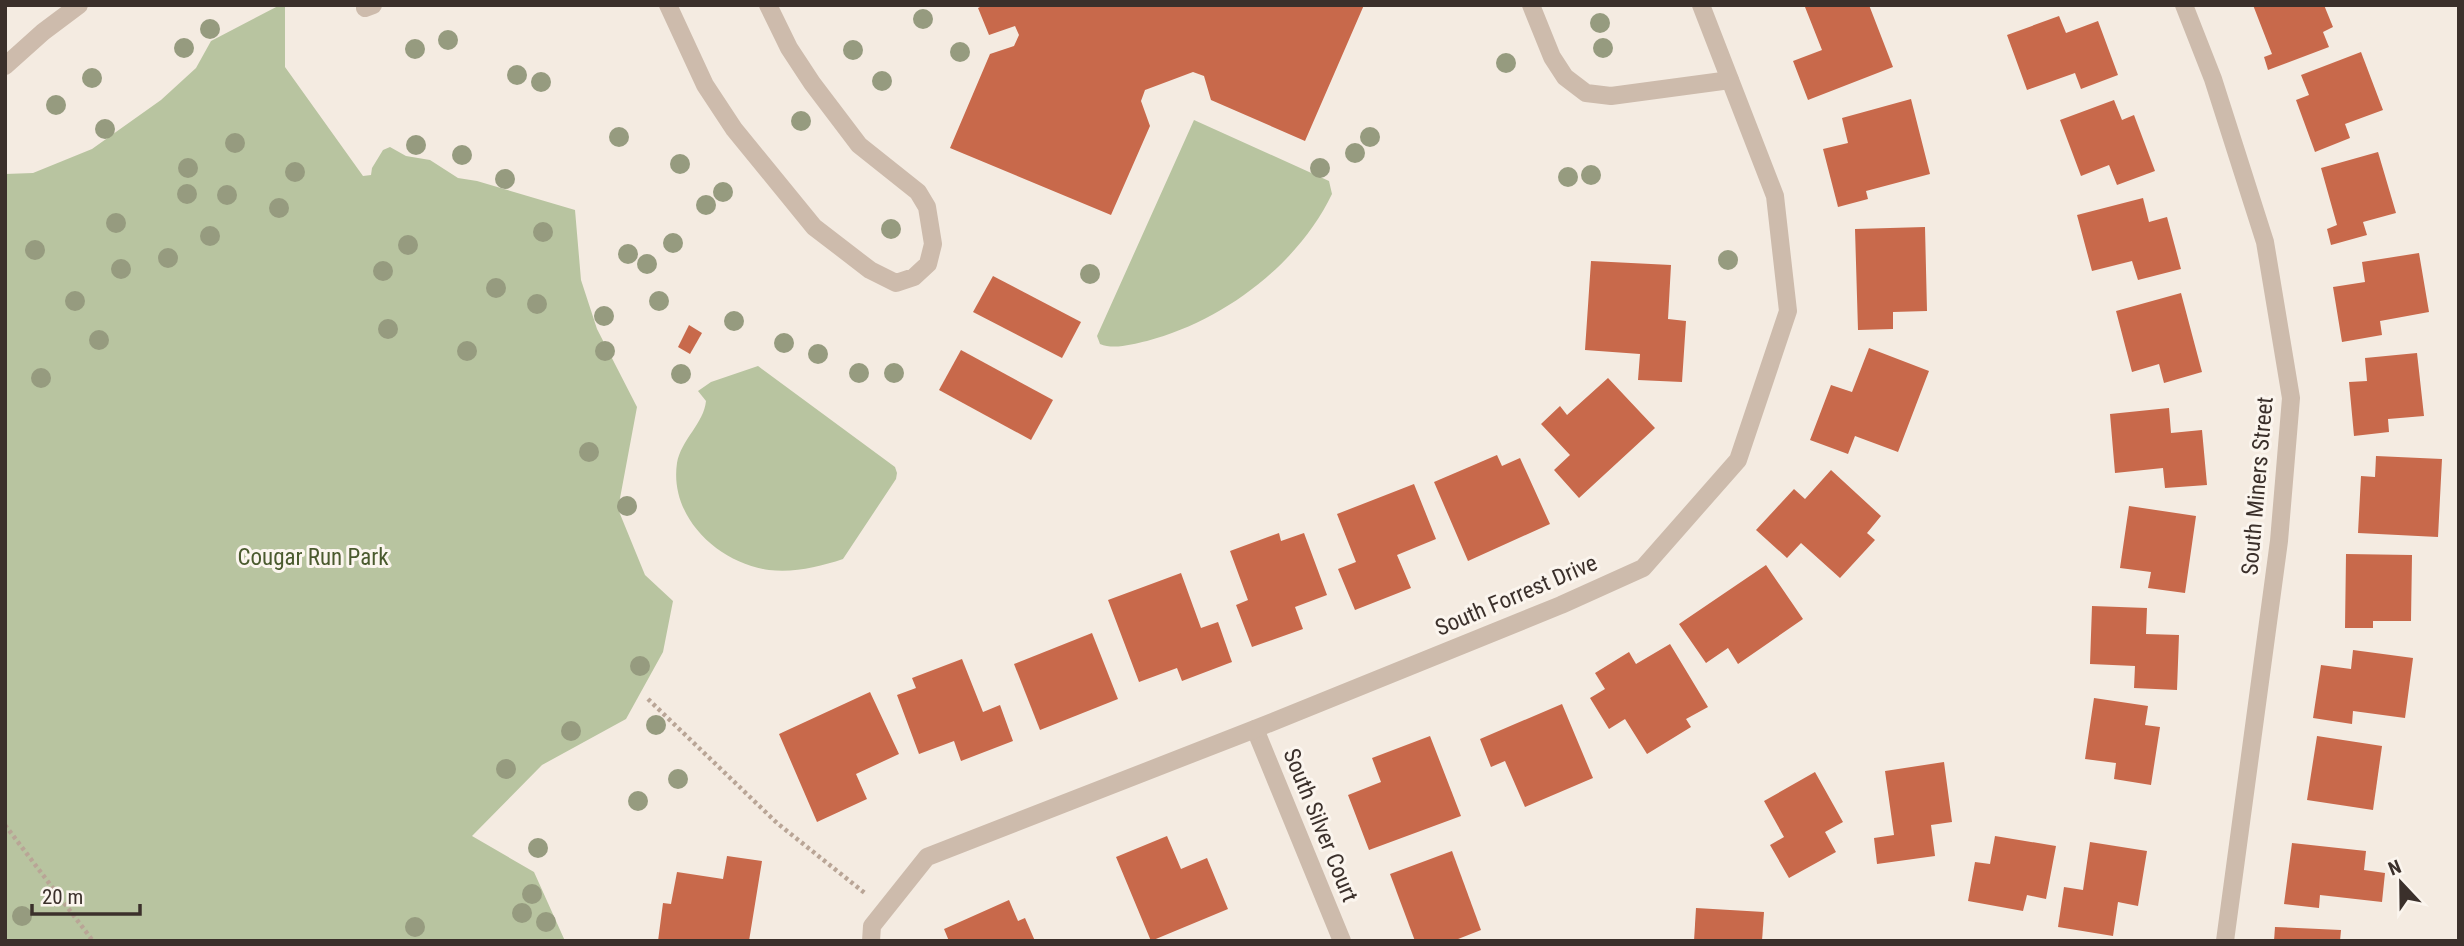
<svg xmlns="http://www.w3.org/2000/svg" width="2464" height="946" viewBox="0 0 2464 946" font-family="'Roboto Condensed',sans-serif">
  <rect width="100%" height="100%" fill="#f4ebe1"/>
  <!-- green -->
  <g fill="#b8c4a0">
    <path d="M 280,5 L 285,5 L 285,67 L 363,176 L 371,175 L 372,168 L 383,150 L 390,147 L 406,156 L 430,160 L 458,178 L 477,181 L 575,210 L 581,280 L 597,329 L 637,407 L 618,509 L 645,575 L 673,601 L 663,652 L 626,719 L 542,765 L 472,836 L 534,872 L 565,941 L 5,941 L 5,174 L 33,173 L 92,149 L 161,100 L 196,68 L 211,41 Z"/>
    <path d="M 1194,120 L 1329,181 L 1332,194 C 1298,265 1223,321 1147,341 C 1133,344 1114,350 1100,344 L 1097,336 Z"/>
    <path d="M 758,366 L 895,467 L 897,473 L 896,479 L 843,559 C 819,567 794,573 769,570 C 718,563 669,517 677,463 C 681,440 704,423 706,401 L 698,391 L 711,382 Z"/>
  </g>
  <!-- building -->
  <g fill="#c8694b">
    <path d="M 984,5 L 1364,5 L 1305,141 L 1211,100 L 1204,76 L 1193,72 L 1145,90 L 1141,101 L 1150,126 L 1111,215 L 950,148 L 990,54 L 1014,46 L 1019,35 L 1015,26 L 989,35 L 978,8 Z"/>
    <path d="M 1808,5 L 1869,5 L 1893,67 L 1808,100 L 1793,61 L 1822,50 L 1805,7 Z"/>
    <path d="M 2253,5 L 2324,5 L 2333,27 L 2323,32 L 2329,47 L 2268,70 L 2264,57 L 2272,54 Z"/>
    <path d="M 2059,16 L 2066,33 L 2098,21 L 2118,75 L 2081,89 L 2075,73 L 2027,90 L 2007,35 Z"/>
    <path d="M 2361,52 L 2383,110 L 2345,124 L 2350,138 L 2315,152 L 2296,100 L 2309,95 L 2301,75 Z"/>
    <path d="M 1911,99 L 1930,174 L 1866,191 L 1868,199 L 1838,207 L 1823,149 L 1848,143 L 1842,118 Z"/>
    <path d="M 2114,100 L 2122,120 L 2134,115 L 2155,171 L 2117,185 L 2109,165 L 2081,176 L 2060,120 Z"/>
    <path d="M 2378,152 L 2396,213 L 2363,222 L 2367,235 L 2331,245 L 2327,229 L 2337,225 L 2321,168 Z"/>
    <path d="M 2143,198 L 2149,222 L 2167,217 L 2181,269 L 2138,280 L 2132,261 L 2092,271 L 2077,215 Z"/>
    <path d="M 1925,227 L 1927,311 L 1893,312 L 1893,329 L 1858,330 L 1855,229 Z"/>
    <path d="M 2419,253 L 2429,312 L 2380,321 L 2382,335 L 2342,342 L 2333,287 L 2365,282 L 2362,262 Z"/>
    <path d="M 1591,261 L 1671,265 L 1668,319 L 1686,321 L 1682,382 L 1638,380 L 1640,354 L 1585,350 Z"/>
    <path d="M 993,276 L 1081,322 L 1062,358 L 973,312 Z"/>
    <path d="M 2181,293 L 2202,372 L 2164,383 L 2159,364 L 2132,372 L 2116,311 Z"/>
    <path d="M 689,325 L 702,333 L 690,354 L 678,347 Z"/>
    <path d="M 1869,348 L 1929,371 L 1898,452 L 1855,436 L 1848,454 L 1810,440 L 1831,385 L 1852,392 Z"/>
    <path d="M 961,350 L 1053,400 L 1031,440 L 939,390 Z"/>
    <path d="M 2417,353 L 2424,416 L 2388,419 L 2389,432 L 2354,436 L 2349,382 L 2367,381 L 2365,358 Z"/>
    <path d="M 1608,378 L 1655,428 L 1579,498 L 1554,470 L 1570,455 L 1541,424 L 1560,406 L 1567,415 Z"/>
    <path d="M 2169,408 L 2171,433 L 2202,430 L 2207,485 L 2165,488 L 2163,468 L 2115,473 L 2110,414 Z"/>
    <path d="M 1497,455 L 1502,466 L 1520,458 L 1550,524 L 1468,561 L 1434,482 Z"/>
    <path d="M 2376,456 L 2442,459 L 2438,537 L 2358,533 L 2361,476 L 2375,477 Z"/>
    <path d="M 1831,470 L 1881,516 L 1867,533 L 1875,540 L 1840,578 L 1801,543 L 1787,558 L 1756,530 L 1794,489 L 1805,499 Z"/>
    <path d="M 1414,484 L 1436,539 L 1397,555 L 1411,588 L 1355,610 L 1338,569 L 1356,562 L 1337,514 Z"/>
    <path d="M 2129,506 L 2196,516 L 2185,593 L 2148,588 L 2151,572 L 2120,568 Z"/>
    <path d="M 1279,533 L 1281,541 L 1304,533 L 1327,595 L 1295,607 L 1303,629 L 1252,647 L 1236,605 L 1248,600 L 1230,551 Z"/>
    <path d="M 2346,554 L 2412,555 L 2411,621 L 2373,621 L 2373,628 L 2345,628 Z"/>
    <path d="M 1766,565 L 1803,619 L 1738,664 L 1728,648 L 1706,663 L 1679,624 Z"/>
    <path d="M 1181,573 L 1201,628 L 1218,622 L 1232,662 L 1182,681 L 1177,668 L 1139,682 L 1108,600 Z"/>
    <path d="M 2092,606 L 2147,608 L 2146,634 L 2179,635 L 2177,690 L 2134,688 L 2135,666 L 2090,664 Z"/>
    <path d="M 1092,633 L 1118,699 L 1040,730 L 1014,664 Z"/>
    <path d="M 1670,644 L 1708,707 L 1686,719 L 1691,727 L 1647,754 L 1625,719 L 1609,729 L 1590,698 L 1605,689 L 1595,673 L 1629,652 L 1636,664 Z"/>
    <path d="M 2353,650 L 2413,658 L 2405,718 L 2353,711 L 2352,724 L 2313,718 L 2321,665 L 2351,669 Z"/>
    <path d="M 962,659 L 983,712 L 1000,705 L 1013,741 L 961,761 L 954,741 L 919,754 L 897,695 L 916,688 L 912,678 Z"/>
    <path d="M 870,692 L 899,754 L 856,774 L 867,799 L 817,822 L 779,734 Z"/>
    <path d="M 2094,698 L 2148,706 L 2145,725 L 2160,727 L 2151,785 L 2114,779 L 2116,763 L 2085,759 Z"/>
    <path d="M 1562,704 L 1593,778 L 1525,807 L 1505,761 L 1491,767 L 1480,739 Z"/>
    <path d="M 1430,736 L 1461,816 L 1369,850 L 1348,795 L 1381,782 L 1372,758 Z"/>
    <path d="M 2317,736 L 2382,746 L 2373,810 L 2307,800 Z"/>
    <path d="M 1944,762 L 1952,822 L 1931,825 L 1935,856 L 1877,864 L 1874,838 L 1894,835 L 1885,771 Z"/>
    <path d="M 1815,772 L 1843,822 L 1825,832 L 1836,852 L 1789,878 L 1770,845 L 1784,837 L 1764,801 Z"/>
    <path d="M 1167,836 L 1181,869 L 1207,858 L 1228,909 L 1151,941 L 1116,857 Z"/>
    <path d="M 1995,836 L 2056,846 L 2046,899 L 2027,895 L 2023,911 L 1968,901 L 1975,862 L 1990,864 Z"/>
    <path d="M 2090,842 L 2147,851 L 2138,906 L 2118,902 L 2113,936 L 2058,927 L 2064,887 L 2083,890 Z"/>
    <path d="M 2292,843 L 2366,851 L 2364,870 L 2385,873 L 2382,902 L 2320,895 L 2319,908 L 2284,904 Z"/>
    <path d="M 1452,851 L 1481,930 L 1453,941 L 1415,941 L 1390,874 Z"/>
    <path d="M 727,856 L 762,861 L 749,941 L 658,941 L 663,903 L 671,904 L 677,872 L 723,879 Z"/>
    <path d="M 1009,900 L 1018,921 L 1025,918 L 1035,941 L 949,941 L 944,929 Z"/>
    <path d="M 1696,908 L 1764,912 L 1762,941 L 1694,941 Z"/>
    <path d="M 2275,927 L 2341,930 L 2340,941 L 2274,941 Z"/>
  </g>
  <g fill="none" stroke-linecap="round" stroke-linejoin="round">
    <!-- path -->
    <g stroke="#b9a596" stroke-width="4.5" stroke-dasharray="3.5 3.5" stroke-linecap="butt">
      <path d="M 648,699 L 777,823 L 866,894"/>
      <path d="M 5,825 L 93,941"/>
    </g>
    <!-- minor -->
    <g stroke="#cdbbac" stroke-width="18">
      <path d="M 668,5 L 705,85 L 734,129 L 814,227 L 870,270 L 896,283 L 914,277 L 928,264 L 933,244 L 927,207 L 918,192 L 859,145 L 812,83 L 789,48 L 768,5"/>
      <path d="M 1531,5 L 1552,57 L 1565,77 L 1586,93 L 1611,96 L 1730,80"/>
      <path d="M 2184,5 L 2213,79 L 2265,242 L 2291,398 L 2279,541 L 2225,941"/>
      <path d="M 365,8 L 373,5"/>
      <path d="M 5,66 L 43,32 L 79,5"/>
      <path d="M 1255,729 L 1342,941"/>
      <path d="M 871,941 L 872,926 L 927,857 L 1255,729 L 1561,605 L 1643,568 L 1738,460 L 1788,311 L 1775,196 L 1701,5"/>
    </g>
  </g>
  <!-- trees -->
  <g fill="#969b7f">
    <circle cx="923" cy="19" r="10"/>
    <circle cx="1600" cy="23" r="10"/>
    <circle cx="210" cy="29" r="10"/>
    <circle cx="448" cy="40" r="10"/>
    <circle cx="184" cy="48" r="10"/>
    <circle cx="1603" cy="48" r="10"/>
    <circle cx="415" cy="49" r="10"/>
    <circle cx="853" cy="50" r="10"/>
    <circle cx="960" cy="52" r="10"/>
    <circle cx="1506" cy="63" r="10"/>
    <circle cx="517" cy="75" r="10"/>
    <circle cx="92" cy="78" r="10"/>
    <circle cx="882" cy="81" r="10"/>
    <circle cx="541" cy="82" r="10"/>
    <circle cx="56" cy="105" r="10"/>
    <circle cx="801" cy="121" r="10"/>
    <circle cx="105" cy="129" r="10"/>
    <circle cx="619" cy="137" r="10"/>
    <circle cx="1370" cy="137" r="10"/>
    <circle cx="235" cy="143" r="10"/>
    <circle cx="416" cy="145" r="10"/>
    <circle cx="1355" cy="153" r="10"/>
    <circle cx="462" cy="155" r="10"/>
    <circle cx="680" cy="164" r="10"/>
    <circle cx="188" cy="168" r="10"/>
    <circle cx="1320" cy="168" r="10"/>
    <circle cx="295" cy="172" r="10"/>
    <circle cx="1591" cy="175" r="10"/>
    <circle cx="1568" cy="177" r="10"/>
    <circle cx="505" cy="179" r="10"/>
    <circle cx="723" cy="192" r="10"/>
    <circle cx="187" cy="194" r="10"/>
    <circle cx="227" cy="195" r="10"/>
    <circle cx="706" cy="205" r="10"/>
    <circle cx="279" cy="208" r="10"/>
    <circle cx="116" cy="223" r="10"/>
    <circle cx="891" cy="229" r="10"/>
    <circle cx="543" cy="232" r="10"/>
    <circle cx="210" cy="236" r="10"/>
    <circle cx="673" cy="243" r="10"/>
    <circle cx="408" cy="245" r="10"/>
    <circle cx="35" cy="250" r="10"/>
    <circle cx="628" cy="254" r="10"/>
    <circle cx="168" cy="258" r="10"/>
    <circle cx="1728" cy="260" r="10"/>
    <circle cx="647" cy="264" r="10"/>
    <circle cx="121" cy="269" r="10"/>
    <circle cx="383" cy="271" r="10"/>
    <circle cx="1090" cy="274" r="10"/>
    <circle cx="496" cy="288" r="10"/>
    <circle cx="75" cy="301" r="10"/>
    <circle cx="659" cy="301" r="10"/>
    <circle cx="537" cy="304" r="10"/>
    <circle cx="604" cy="316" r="10"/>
    <circle cx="734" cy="321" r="10"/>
    <circle cx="388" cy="329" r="10"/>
    <circle cx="99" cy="340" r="10"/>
    <circle cx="784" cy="343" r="10"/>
    <circle cx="467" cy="351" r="10"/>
    <circle cx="605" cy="351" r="10"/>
    <circle cx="818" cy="354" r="10"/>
    <circle cx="859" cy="373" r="10"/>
    <circle cx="894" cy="373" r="10"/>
    <circle cx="681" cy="374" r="10"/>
    <circle cx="41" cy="378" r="10"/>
    <circle cx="589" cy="452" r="10"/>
    <circle cx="627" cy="506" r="10"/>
    <circle cx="640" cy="666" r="10"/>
    <circle cx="656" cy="725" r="10"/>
    <circle cx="571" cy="731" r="10"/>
    <circle cx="506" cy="769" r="10"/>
    <circle cx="678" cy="779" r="10"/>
    <circle cx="638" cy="801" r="10"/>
    <circle cx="538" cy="848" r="10"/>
    <circle cx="532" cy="894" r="10"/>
    <circle cx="522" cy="913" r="10"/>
    <circle cx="22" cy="916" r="10"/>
    <circle cx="546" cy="922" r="10"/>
    <circle cx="415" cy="927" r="10"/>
  </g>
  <g text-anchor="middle" stroke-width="6" stroke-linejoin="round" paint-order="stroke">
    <!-- street labels -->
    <g font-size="23" fill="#3b302b" stroke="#fbf5ee">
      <text transform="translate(2257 486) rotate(-85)" y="8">South Miners Street</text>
      <text transform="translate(1516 595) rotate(-23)" y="8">South Forrest Drive</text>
      <text transform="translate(1321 825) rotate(68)" y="8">South Silver Court</text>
    </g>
    <!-- park labels -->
    <g font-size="23" fill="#4a5a2e" stroke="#fbf5ee">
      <text x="313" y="565">Cougar Run Park</text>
    </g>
  </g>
  <!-- border -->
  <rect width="2464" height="946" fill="none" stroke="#3b302b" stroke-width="14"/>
  <!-- north arrow -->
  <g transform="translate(2401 883) rotate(338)" stroke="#fbf5ee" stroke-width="5" paint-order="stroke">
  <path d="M0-5L12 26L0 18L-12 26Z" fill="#3b302b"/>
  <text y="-10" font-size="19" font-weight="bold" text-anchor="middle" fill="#3b302b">N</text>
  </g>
  <!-- scale -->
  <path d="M32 904v10h108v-10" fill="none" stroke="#3b302b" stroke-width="3.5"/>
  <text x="42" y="904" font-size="21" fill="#3b302b" stroke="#fbf5ee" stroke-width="5" paint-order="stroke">20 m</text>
</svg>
